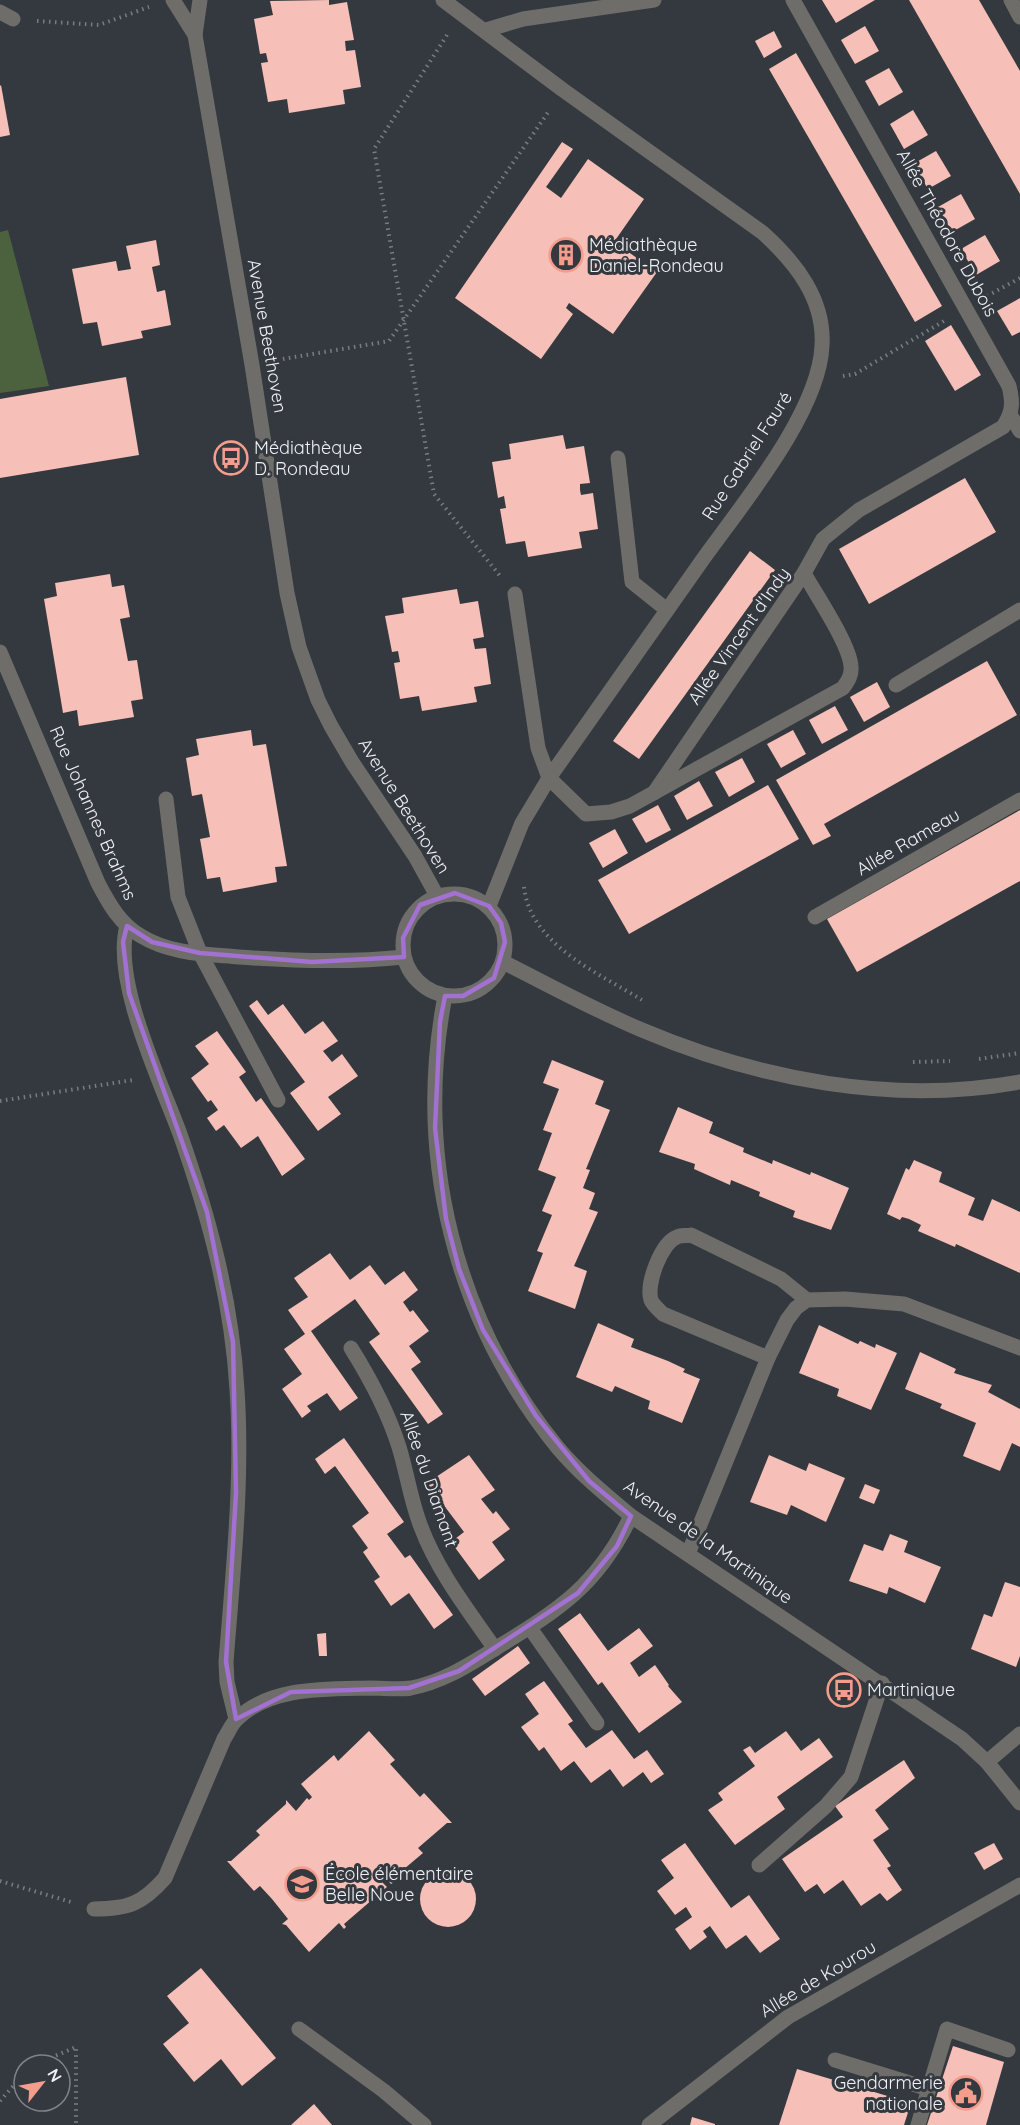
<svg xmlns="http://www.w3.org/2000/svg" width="1020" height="2125" viewBox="0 0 1020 2125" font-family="Quicksand,sans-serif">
  <rect width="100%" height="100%" fill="#33393e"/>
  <!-- green -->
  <path fill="#4c623e" d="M 8,230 L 49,386 L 0,393 L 0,232 Z"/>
  <!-- building -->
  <g fill="#f6bfb7">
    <path d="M 329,0 L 329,5 L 347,2 L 354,40 L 345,41 L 346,51 L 355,50 L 361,87 L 343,90 L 345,104 L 289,113 L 287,99 L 268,102 L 261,63 L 268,62 L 266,53 L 260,54 L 254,19 L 273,15 L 270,1 Z"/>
    <path d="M 822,0 L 875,0 L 836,23 Z"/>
    <path d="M 909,0 L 979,0 L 1012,57 L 1020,71 L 1020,194 Z"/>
    <path d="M 865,26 L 879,51 L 855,64 L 841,40 Z"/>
    <path d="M 774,31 L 782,47 L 764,58 L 755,41 Z"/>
    <path d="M 796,53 L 942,306 L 915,322 L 769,69 Z"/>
    <path d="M 889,68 L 903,92 L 879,106 L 865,81 Z"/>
    <path d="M 1,85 L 10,135 L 0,137 L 0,86 Z"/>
    <path d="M 913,110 L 928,135 L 904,149 L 890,124 Z"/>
    <path d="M 562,142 L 573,149 L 546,187 L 561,198 L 588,159 L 644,199 L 614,242 L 657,272 L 613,334 L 569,303 L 566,308 L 573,314 L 541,359 L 455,298 Z"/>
    <path d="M 936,151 L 951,176 L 928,189 L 913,164 Z"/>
    <path d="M 961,194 L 975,219 L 952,232 L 938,207 Z"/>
    <path d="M 985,235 L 1000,261 L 976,275 L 961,249 Z"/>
    <path d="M 156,240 L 160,265 L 152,267 L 157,292 L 165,290 L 171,325 L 141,331 L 143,338 L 102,346 L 97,322 L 83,324 L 72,269 L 116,261 L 118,271 L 131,269 L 126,246 Z"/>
    <path d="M 1020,298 L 1020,332 L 1012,336 L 997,311 Z"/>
    <path d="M 951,325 L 981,375 L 955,391 L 925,341 Z"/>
    <path d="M 126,377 L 139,455 L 0,478 L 0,399 Z"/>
    <path d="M 563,435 L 566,449 L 584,446 L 590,483 L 580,484 L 580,490 L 581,495 L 593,493 L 598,529 L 579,532 L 582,548 L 528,557 L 525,541 L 506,544 L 500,509 L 506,508 L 504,496 L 498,498 L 492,462 L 511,459 L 509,444 Z"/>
    <path d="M 965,478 L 996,532 L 869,604 L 839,549 Z"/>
    <path d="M 750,551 L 775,570 L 639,759 L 613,741 Z"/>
    <path d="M 110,574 L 112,587 L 124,585 L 130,617 L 120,619 L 128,661 L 137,660 L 143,699 L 131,701 L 134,717 L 79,726 L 77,710 L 63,713 L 44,599 L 57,596 L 55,583 Z"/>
    <path d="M 457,589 L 460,604 L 478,601 L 484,637 L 473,639 L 475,649 L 486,648 L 491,684 L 474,687 L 477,702 L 422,711 L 419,696 L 400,699 L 394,663 L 400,662 L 398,651 L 392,652 L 385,616 L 404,613 L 402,598 Z"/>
    <path d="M 987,661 L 1017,715 L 824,824 L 831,836 L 813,845 L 776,780 Z"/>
    <path d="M 877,682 L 890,707 L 864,722 L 850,697 Z"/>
    <path d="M 835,706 L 848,730 L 822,744 L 809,720 Z"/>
    <path d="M 251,730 L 253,746 L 266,744 L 287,866 L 275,867 L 277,882 L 223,892 L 220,877 L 207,879 L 200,839 L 210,837 L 202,794 L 192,796 L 186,758 L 199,755 L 196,739 Z"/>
    <path d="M 793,730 L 806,754 L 781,768 L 767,744 Z"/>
    <path d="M 742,758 L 755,782 L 729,797 L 715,772 Z"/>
    <path d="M 699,781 L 713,806 L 687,820 L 674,796 Z"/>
    <path d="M 768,785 L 799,839 L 629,934 L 598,880 Z"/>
    <path d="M 658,805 L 671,830 L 646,843 L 632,819 Z"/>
    <path d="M 1020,810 L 1020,881 L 857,972 L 827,919 Z"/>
    <path d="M 615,829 L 628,853 L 603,868 L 589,843 Z"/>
    <path d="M 257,1000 L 268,1015 L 283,1004 L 305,1034 L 323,1021 L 338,1041 L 323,1051 L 332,1062 L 342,1054 L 358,1076 L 328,1097 L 341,1114 L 318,1131 L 290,1093 L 305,1082 L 249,1006 Z"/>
    <path d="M 217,1031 L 246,1072 L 239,1077 L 256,1102 L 261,1098 L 305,1159 L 282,1176 L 258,1136 L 241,1148 L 224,1125 L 216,1131 L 207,1118 L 218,1110 L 211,1100 L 208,1102 L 191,1078 L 209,1064 L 195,1046 Z"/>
    <path d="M 552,1060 L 604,1081 L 595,1104 L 610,1110 L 586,1169 L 590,1170 L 583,1188 L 595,1193 L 589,1209 L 598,1212 L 574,1266 L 587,1271 L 575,1309 L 528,1291 L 543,1253 L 537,1251 L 552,1215 L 542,1211 L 556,1177 L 538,1170 L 552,1133 L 543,1130 L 559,1089 L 543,1083 Z"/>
    <path d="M 678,1107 L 713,1122 L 709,1133 L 744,1148 L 743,1152 L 772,1164 L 773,1160 L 810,1175 L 811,1172 L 849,1188 L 831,1230 L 793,1217 L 795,1211 L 759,1196 L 760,1192 L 731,1180 L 730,1185 L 694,1169 L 695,1164 L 659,1152 Z"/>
    <path d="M 914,1160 L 942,1172 L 939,1182 L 975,1198 L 968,1215 L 983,1221 L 992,1199 L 1020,1212 L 1020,1273 L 956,1244 L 955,1247 L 918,1231 L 921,1225 L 909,1219 L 902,1217 L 900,1220 L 887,1214 L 906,1168 L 909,1170 Z"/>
    <path d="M 330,1253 L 350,1280 L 370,1265 L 385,1285 L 404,1271 L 418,1290 L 403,1302 L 410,1312 L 413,1310 L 429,1331 L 409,1346 L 421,1362 L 411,1369 L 443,1414 L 428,1424 L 369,1342 L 380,1334 L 355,1299 L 311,1331 L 358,1398 L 340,1411 L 327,1393 L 307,1406 L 311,1411 L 302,1418 L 282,1389 L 302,1374 L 284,1349 L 305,1334 L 288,1310 L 308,1297 L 294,1278 Z"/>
    <path d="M 598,1323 L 634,1339 L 631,1347 L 668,1361 L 685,1369 L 683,1372 L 700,1379 L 682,1423 L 648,1409 L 650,1401 L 615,1386 L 612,1392 L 576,1377 Z"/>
    <path d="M 819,1325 L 858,1344 L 860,1341 L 875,1348 L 876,1344 L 897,1353 L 871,1410 L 837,1396 L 839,1389 L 799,1373 Z"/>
    <path d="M 920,1352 L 956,1369 L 954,1373 L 992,1385 L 988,1392 L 1020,1409 L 1020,1447 L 1012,1443 L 1000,1471 L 963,1456 L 976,1423 L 940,1408 L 942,1404 L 905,1389 Z"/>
    <path d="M 344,1438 L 404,1522 L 387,1534 L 405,1558 L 410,1555 L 453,1615 L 434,1629 L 409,1593 L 391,1606 L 374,1581 L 380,1577 L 363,1552 L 368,1548 L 352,1526 L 369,1513 L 335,1466 L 325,1474 L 315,1459 Z"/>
    <path d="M 469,1455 L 495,1490 L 481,1499 L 493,1514 L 496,1511 L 510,1529 L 492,1542 L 505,1560 L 479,1580 L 451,1542 L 464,1532 L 427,1483 Z"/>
    <path d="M 769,1455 L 806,1471 L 809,1463 L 845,1478 L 826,1522 L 791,1505 L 787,1515 L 750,1502 Z"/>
    <path d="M 865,1484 L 880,1490 L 874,1504 L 859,1498 Z"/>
    <path d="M 890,1534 L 908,1541 L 904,1552 L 941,1567 L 925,1603 L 889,1587 L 887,1594 L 849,1581 L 864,1544 L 883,1551 Z"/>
    <path d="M 1005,1582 L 1020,1587 L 1020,1656 L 1016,1667 L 971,1649 L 984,1614 L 992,1617 Z"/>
    <path d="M 580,1613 L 608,1651 L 639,1628 L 653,1646 L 630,1663 L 639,1677 L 655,1665 L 669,1685 L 668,1686 L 682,1702 L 639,1733 L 602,1682 L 598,1685 L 558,1629 Z"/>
    <path d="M 326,1633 L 327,1656 L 319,1656 L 317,1634 Z"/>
    <path d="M 518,1646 L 530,1663 L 485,1696 L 472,1679 Z"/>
    <path d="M 544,1681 L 573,1721 L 568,1724 L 586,1748 L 612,1730 L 634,1759 L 647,1750 L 664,1774 L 651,1783 L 643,1772 L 623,1787 L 610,1769 L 591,1783 L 574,1761 L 561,1771 L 544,1747 L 539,1751 L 521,1727 L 539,1714 L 525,1694 Z"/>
    <path d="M 369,1731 L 395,1760 L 390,1764 L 420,1797 L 424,1793 L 452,1823 L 447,1823 L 418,1848 L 423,1853 L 391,1880 L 394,1882 L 391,1884 L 386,1878 L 382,1882 L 387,1887 L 344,1924 L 346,1927 L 344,1929 L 339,1923 L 309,1952 L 286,1925 L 282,1924 L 288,1919 L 272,1899 L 260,1886 L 254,1891 L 227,1861 L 231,1861 L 260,1835 L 256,1831 L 286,1804 L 286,1800 L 296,1811 L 307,1798 L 309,1800 L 312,1797 L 301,1784 L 334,1755 L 338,1761 Z"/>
    <path d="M 786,1731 L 801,1751 L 819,1738 L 833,1757 L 777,1797 L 785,1809 L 735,1845 L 708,1810 L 723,1800 L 718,1793 L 755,1766 L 743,1750 L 750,1746 L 755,1753 Z"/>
    <path d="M 904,1760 L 915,1778 L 875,1810 L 889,1829 L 873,1840 L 891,1866 L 887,1868 L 902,1890 L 887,1901 L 880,1893 L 861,1906 L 843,1880 L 824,1894 L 817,1884 L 805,1892 L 782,1859 L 843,1817 L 835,1806 Z"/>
    <path d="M 685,1843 L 731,1908 L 749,1895 L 780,1939 L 760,1953 L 746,1935 L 726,1949 L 710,1926 L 703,1931 L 707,1937 L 690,1950 L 675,1929 L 692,1917 L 686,1907 L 675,1915 L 657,1891 L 674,1878 L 661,1860 Z"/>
    <path d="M 994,1843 L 1003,1859 L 984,1870 L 974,1853 Z"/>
    <circle cx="448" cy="1899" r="28"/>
    <path d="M 201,1968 L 276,2058 L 242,2086 L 221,2059 L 194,2082 L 163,2044 L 189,2023 L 167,1996 Z"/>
    <path d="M 953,2046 L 1004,2062 L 986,2125 L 927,2125 Z"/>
    <path d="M 797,2069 L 911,2103 L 904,2125 L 779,2125 Z"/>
    <path d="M 314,2104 L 332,2125 L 291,2125 Z"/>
    <path d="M 692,2117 L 715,2124 L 715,2125 L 690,2125 Z"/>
  </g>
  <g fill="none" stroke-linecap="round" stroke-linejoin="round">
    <!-- path -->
    <g stroke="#797d82" stroke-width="4" stroke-dasharray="1.5 4.5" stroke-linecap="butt">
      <path d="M 37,21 L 99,25 L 149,7"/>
      <path d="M 447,35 L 374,149 L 434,494 L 501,577"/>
      <path d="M 987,296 L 1020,278"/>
      <path d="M 277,360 L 389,341 L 549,111"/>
      <path d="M 843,376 L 855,374 L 944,321"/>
      <path d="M 524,887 C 530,944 598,973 642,1000"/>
      <path d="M 979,1059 L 1020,1053"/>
      <path d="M 913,1062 L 950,1061"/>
      <path d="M 0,1101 L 133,1080"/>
      <path d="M 0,1881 L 71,1902"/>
      <path d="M 34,2065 L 76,2047 L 76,2125"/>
      <path d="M 0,2101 L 24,2074"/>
    </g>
    <!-- service -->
    <g stroke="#6e6d69" stroke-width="15">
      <path d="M 0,12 L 13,19"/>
      <path d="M 618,458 L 632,582 L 667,610"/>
      <path d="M 515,594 L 538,748 L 549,778"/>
      <path d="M 166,799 L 178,897 L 200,953"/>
      <path d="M 835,2060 L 929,2089"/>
      <path d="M 918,2125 L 947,2029 L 1008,2050"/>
    </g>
    <!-- minor -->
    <g stroke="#6e6d69" stroke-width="15">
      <path d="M 443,0 L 563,90 L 763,233 C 795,262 825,299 822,346 C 819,413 740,507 701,562 C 651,634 600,706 549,778 L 522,823 L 489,906"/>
      <path d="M 1011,0 L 1020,17"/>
      <path d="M 486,30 L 523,19 L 654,0"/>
      <path d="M 1011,416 L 1020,431"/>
      <path d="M 0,652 L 98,883 C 109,904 120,924 141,936 C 170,954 206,954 239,957 C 294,961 348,963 404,957"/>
      <path d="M 896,685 L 1020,610"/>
      <path d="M 549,778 L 586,814 L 611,812 L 630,806 L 843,688 C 848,681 852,675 851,666 C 849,643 816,595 804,573"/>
      <path d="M 654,793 L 804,573 L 823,539 L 859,510 L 1003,427 C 1013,412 1013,402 1009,386 L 793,0"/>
      <path d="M 815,917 L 1020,800"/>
      <path d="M 127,926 C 112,980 160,1080 180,1134 C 209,1217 232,1301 237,1390 C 243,1479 233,1572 226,1662 L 227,1682 L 236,1719"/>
      <path d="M 200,953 L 278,1100"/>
      <path d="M 445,996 C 414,1157 455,1321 558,1448 C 580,1474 606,1495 631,1516 L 962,1739 L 987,1762 L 1020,1803"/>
      <path d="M 351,1348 C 371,1380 388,1412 399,1447 C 407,1473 411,1502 421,1527 C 438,1572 468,1610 495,1649"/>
      <path d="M 768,1358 L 663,1314 C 659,1310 653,1305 651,1300 C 646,1284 661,1243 677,1237 C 680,1235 687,1236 691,1235 L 781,1279 L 807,1300"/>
      <path d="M 688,1554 L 768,1358 L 787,1320 L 796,1308 L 807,1300 L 845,1299 L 904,1304 L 1020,1348"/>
      <path d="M 530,1628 L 597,1723"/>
      <path d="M 987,1762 L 1020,1734"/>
      <path d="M 759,1865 L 826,1806 L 851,1777 L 882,1683"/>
      <path d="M 94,1909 C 128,1909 142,1904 165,1878 L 224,1739 C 228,1733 231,1725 236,1720 C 269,1686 328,1689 370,1688 C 384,1688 398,1690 411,1688 C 442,1682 467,1666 493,1650 C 558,1610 597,1587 631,1516"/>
      <path d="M 299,2029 L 384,2091 L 424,2125"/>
      <path d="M 649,2125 L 788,2017 L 1020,1885"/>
    </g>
    <!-- tertiary -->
    <g stroke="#6e6d69" stroke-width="15">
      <path d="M 173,0 L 195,35"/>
      <path d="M 200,0 L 195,35 L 252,365 L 287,593 L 299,647 L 318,700 L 331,726 L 352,762 L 415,856 L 437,896"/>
      <circle cx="454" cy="945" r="51"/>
      <path d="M 503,962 C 549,985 594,1010 642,1030 C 760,1080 893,1105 1020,1082"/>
    </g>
  </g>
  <!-- marked area -->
  <path fill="none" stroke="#a371d2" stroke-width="4.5" stroke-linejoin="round" d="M 455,893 L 489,906 L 501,923 L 505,942 L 494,978 L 463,996 L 445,996 L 440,1022 L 435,1128 L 446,1219 L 459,1269 L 483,1330 L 536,1416 L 589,1481 L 631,1516 L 617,1546 L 578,1593 L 459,1671 L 409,1688 L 291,1692 L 236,1719 L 226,1662 L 236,1493 L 233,1342 L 207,1212 L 129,993 L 123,942 L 127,926 L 152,942 L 200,953 L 312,962 L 404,957 L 403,938 L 420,905 Z"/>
  <!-- icons -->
  <defs>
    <g id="building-ring" transform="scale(1.725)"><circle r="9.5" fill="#33393e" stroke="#f49d8d" stroke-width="1.5"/><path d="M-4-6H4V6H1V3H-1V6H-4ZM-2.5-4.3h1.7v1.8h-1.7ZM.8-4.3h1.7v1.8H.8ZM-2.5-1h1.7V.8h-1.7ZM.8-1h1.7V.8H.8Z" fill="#f49d8d"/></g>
    <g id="bus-ring" transform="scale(1.725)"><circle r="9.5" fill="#33393e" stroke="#f49d8d" stroke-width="1.5"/><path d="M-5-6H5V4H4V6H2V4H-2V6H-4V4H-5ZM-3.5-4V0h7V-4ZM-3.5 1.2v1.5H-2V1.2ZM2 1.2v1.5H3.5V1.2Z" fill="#f49d8d"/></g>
    <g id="school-ring" transform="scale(1.725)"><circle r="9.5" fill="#33393e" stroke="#f49d8d" stroke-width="1.5"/><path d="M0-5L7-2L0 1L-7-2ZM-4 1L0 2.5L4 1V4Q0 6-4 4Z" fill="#f49d8d"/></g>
    <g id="civic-ring" transform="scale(1.725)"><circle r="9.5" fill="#33393e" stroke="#f49d8d" stroke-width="1.5"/><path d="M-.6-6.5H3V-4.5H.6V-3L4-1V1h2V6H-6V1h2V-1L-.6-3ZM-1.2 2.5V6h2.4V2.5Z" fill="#f49d8d"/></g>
  </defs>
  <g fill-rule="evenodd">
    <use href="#building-ring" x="566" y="255"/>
    <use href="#bus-ring" x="231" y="458"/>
    <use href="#bus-ring" x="844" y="1690"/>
    <use href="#school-ring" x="302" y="1884"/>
    <use href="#civic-ring" x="966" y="2093"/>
  </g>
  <g text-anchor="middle" stroke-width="6" stroke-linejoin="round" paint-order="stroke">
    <!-- street labels -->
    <g font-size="18" fill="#eef1f5" stroke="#33393e">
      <text transform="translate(947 233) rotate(61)" y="6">Allée Théodore Dubois</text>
      <text transform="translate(267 336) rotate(80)" y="6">Avenue Beethoven</text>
      <text transform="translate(747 456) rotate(-57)" y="6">Rue Gabriel Fauré</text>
      <text transform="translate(739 636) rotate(-55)" y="6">Allée Vincent d'Indy</text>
      <text transform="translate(404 806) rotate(58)" y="6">Avenue Beethoven</text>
      <text transform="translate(93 813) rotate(66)" y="6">Rue Johannes Brahms</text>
      <text transform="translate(908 842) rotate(-30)" y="6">Allée Rameau</text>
      <text transform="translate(429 1479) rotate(71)" y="6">Allée du Diamant</text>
      <text transform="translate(708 1542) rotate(35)" y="6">Avenue de la Martinique</text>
      <text transform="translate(818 1979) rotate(-31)" y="6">Allée de Kourou</text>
    </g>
    <!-- poi labels -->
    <g font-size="18" fill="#eef1f5" stroke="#33393e" text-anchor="start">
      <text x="589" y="251">Médiathèque<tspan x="589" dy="21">Daniel-Rondeau</tspan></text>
      <text x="254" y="454">Médiathèque<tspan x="254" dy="21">D. Rondeau</tspan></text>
      <text x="867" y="1696">Martinique</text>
      <text x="325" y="1880">École élémentaire<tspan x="325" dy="21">Belle Noue</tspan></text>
      <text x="943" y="2089" text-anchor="end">Gendarmerie<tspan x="943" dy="21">nationale</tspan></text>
    </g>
  </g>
  <!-- north arrow -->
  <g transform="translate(42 2083) rotate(59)"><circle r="28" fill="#33393e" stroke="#7e8387" stroke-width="1.5"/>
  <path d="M0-4.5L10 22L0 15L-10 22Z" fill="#f49d8d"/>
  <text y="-9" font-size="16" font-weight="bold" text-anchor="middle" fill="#eef1f5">N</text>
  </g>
</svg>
